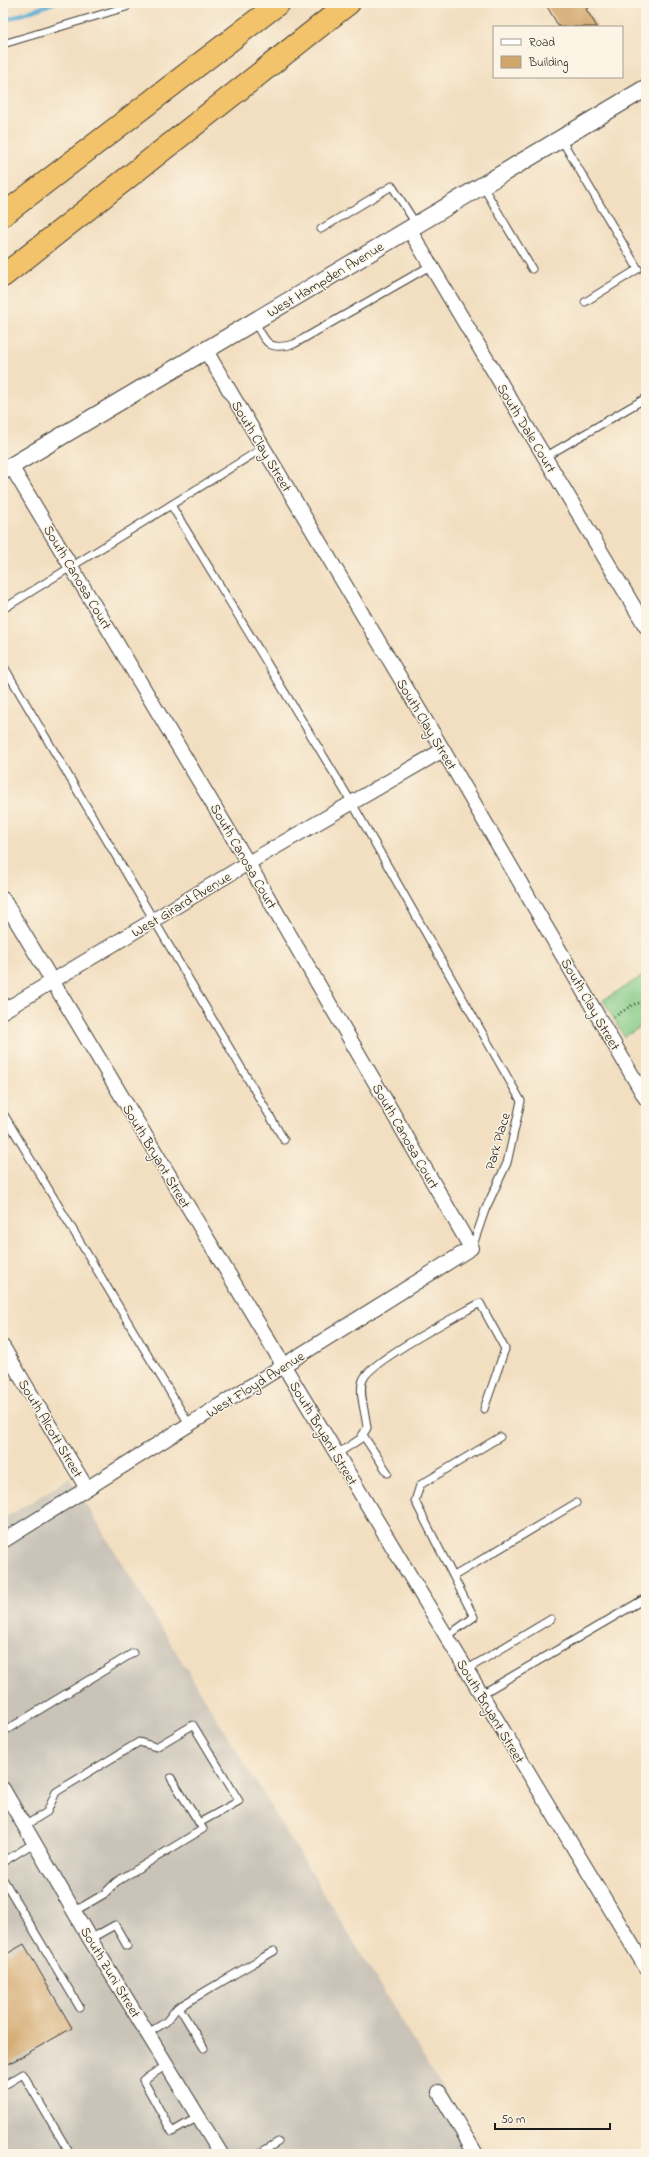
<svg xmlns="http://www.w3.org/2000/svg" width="649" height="2157" viewBox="0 0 649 2157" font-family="'Indie Flower',sans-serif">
  <rect width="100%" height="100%" fill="#fcf5e5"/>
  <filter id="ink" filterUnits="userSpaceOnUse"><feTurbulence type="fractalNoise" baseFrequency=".025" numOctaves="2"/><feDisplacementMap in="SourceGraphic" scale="8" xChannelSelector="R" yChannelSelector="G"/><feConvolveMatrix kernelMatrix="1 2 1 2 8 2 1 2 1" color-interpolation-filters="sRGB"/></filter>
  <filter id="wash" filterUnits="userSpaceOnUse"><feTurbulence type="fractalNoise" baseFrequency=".012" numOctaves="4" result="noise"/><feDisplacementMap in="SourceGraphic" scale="16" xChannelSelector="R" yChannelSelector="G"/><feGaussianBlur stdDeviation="0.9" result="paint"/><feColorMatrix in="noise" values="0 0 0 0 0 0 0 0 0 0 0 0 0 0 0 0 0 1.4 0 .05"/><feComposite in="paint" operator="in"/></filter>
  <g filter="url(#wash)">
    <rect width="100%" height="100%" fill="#f2dec0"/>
    <!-- industrial -->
    <path fill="#c9c3b8" d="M 70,1478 L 483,2154 L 3,2154 L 3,1519 Z"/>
    <!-- green -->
    <path fill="#84cb87" stroke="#507452" d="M 646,974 L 646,1024 L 624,1037 L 603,1000 Z"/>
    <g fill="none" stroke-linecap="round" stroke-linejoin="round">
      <!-- stream -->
      <path stroke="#57aad2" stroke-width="4.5" d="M 3,21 L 54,3"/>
    </g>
    <g id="blocks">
      <!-- building -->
      <g fill="#d1a66c">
        <path d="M 545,3 L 595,3 L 586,9 L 597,27 L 559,27 Z"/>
        <path d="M 24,1944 L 72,2028 L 3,2067 L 3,1956 Z"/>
      </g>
    </g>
  </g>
  <g filter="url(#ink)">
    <use href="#blocks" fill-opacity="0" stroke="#3c3935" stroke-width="1"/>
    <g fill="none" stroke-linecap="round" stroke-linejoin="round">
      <!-- service casing -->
      <g stroke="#3c3935" stroke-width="9">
        <g id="service">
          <path d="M 3,44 L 126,7"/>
          <path d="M 561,139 L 638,269 L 585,302"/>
          <path d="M 482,185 L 532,269"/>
          <path d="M 321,229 L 392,186 L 416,224"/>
          <path d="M 255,322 C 266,343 268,351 294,344 L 430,266"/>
          <path d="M 545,457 L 646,398"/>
          <path d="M 171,505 L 352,803 L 521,1101 L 507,1163 L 485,1210 L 472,1248"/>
          <path d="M 3,609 L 263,448"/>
          <path d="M 3,665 L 284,1140"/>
          <path d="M 3,1113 L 189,1424"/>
          <path d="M 363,1435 L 388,1473"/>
          <path d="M 337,1454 L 360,1439 L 367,1428 C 366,1414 358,1392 363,1380 C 369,1361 459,1315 480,1303 L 505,1349 L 484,1409"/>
          <path d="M 454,1576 L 576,1503"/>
          <path d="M 446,1637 L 474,1617 L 415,1501 L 420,1485 L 500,1437"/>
          <path d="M 466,1670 L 551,1619"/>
          <path d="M 480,1695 L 646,1598"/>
          <path d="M 3,1732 L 133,1653"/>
          <path d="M 24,1826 L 47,1812 L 56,1792 L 139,1742 L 156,1747 L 193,1725 L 239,1801 L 199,1823"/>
          <path d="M 3,1862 L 34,1843"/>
          <path d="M 3,1879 L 80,2008"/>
          <path d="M 75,1911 L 104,1894 L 116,1882 L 203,1829 L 171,1778"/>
          <path d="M 90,1939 L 115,1925 L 127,1946"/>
          <path d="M 179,2007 L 204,2048"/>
          <path d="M 148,2033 L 166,2022 L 177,2008 L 274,1951"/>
          <path d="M 167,2065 L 143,2080 L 172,2132 L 198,2117"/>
          <path d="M 3,2086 L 23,2074 L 70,2154"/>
          <path d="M 258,2154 L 278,2142"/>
        </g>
      </g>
      <!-- minor casing -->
      <g stroke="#3c3935" stroke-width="16">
        <g id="minor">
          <path d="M 409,229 L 646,627"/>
          <path d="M 206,351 L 443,750 L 646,1099"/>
          <path d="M 3,899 L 646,1968"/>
          <path d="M 3,1011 L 248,863 L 443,750"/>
          <path d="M 3,1347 L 86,1487"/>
          <path d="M 3,1541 L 471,1248 L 248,863 L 11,466"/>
          <path d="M 3,1789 L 90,1939 L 221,2154"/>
          <path d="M 439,2092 L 476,2154"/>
        </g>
      </g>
      <!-- tertiary casing -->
      <g stroke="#3c3935" stroke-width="19">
        <path id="tertiary" d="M 3,471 L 646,88"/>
      </g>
      <!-- trunk casing -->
      <g stroke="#3c3935" stroke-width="24">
        <g id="trunk">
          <path d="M 3,215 L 279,3"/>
          <path d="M 3,276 L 349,3"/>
        </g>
      </g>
      <!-- path -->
      <path stroke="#3c3935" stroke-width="2.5" stroke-dasharray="1 3" stroke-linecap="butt" d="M 614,1017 L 632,1005 L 646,1001"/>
      <!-- service -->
      <use href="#service" stroke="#fff" stroke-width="7"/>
      <!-- minor -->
      <use href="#minor" stroke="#fff" stroke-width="14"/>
      <!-- tertiary -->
      <use href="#tertiary" stroke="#fff" stroke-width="17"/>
      <!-- trunk -->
      <use href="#trunk" stroke="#f2c36a" stroke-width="22"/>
    </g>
  </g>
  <g text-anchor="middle" stroke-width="3" stroke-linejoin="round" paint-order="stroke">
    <!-- street labels -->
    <g font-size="14" fill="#1c1c1c" stroke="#fcf5e5">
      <text transform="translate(325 279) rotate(-31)" y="5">West Hampden Avenue</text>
      <text transform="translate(527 428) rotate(59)" y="5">South Dale Court</text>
      <text transform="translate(262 446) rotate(59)" y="5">South Clay Street</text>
      <text transform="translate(78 577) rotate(59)" y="5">South Canosa Court</text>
      <text transform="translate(427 724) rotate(59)" y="5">South Clay Street</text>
      <text transform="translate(244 856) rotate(60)" y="5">South Canosa Court</text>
      <text transform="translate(181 904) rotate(-31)" y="5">West Girard Avenue</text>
      <text transform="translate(591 1004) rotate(60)" y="5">South Clay Street</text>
      <text transform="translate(406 1136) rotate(60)" y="5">South Canosa Court</text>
      <text transform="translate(497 1141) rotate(-74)" y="5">Park Place</text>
      <text transform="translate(157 1156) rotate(59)" y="5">South Bryant Street</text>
      <text transform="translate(255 1384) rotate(-32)" y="5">West Floyd Avenue</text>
      <text transform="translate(51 1428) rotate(59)" y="5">South Alcott Street</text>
      <text transform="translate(324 1433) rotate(59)" y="5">South Bryant Street</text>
      <text transform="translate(491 1711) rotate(59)" y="5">South Bryant Street</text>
      <text transform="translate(111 1972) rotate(59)" y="5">South Zuni Street</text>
    </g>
  </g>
  <!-- margin -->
  <rect width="649" height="2157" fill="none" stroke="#fcf5e5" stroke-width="16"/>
  <!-- legend -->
  <rect x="493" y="26" width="130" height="52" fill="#fcf5e5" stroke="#a29e95"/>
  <rect x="501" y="39" width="20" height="6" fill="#ffffff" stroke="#a29e95"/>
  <text x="529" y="46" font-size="12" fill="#1c1c1c">Road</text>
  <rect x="501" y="56" width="20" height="12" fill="#d1a66c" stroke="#a29e95"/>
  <text x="529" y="66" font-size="12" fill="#1c1c1c">Building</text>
  <!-- scale -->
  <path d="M495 2123v6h115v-6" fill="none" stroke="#1c1c1c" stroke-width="2"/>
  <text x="501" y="2123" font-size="12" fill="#1c1c1c" stroke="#fcf5e5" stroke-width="3" paint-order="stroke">50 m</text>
</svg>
